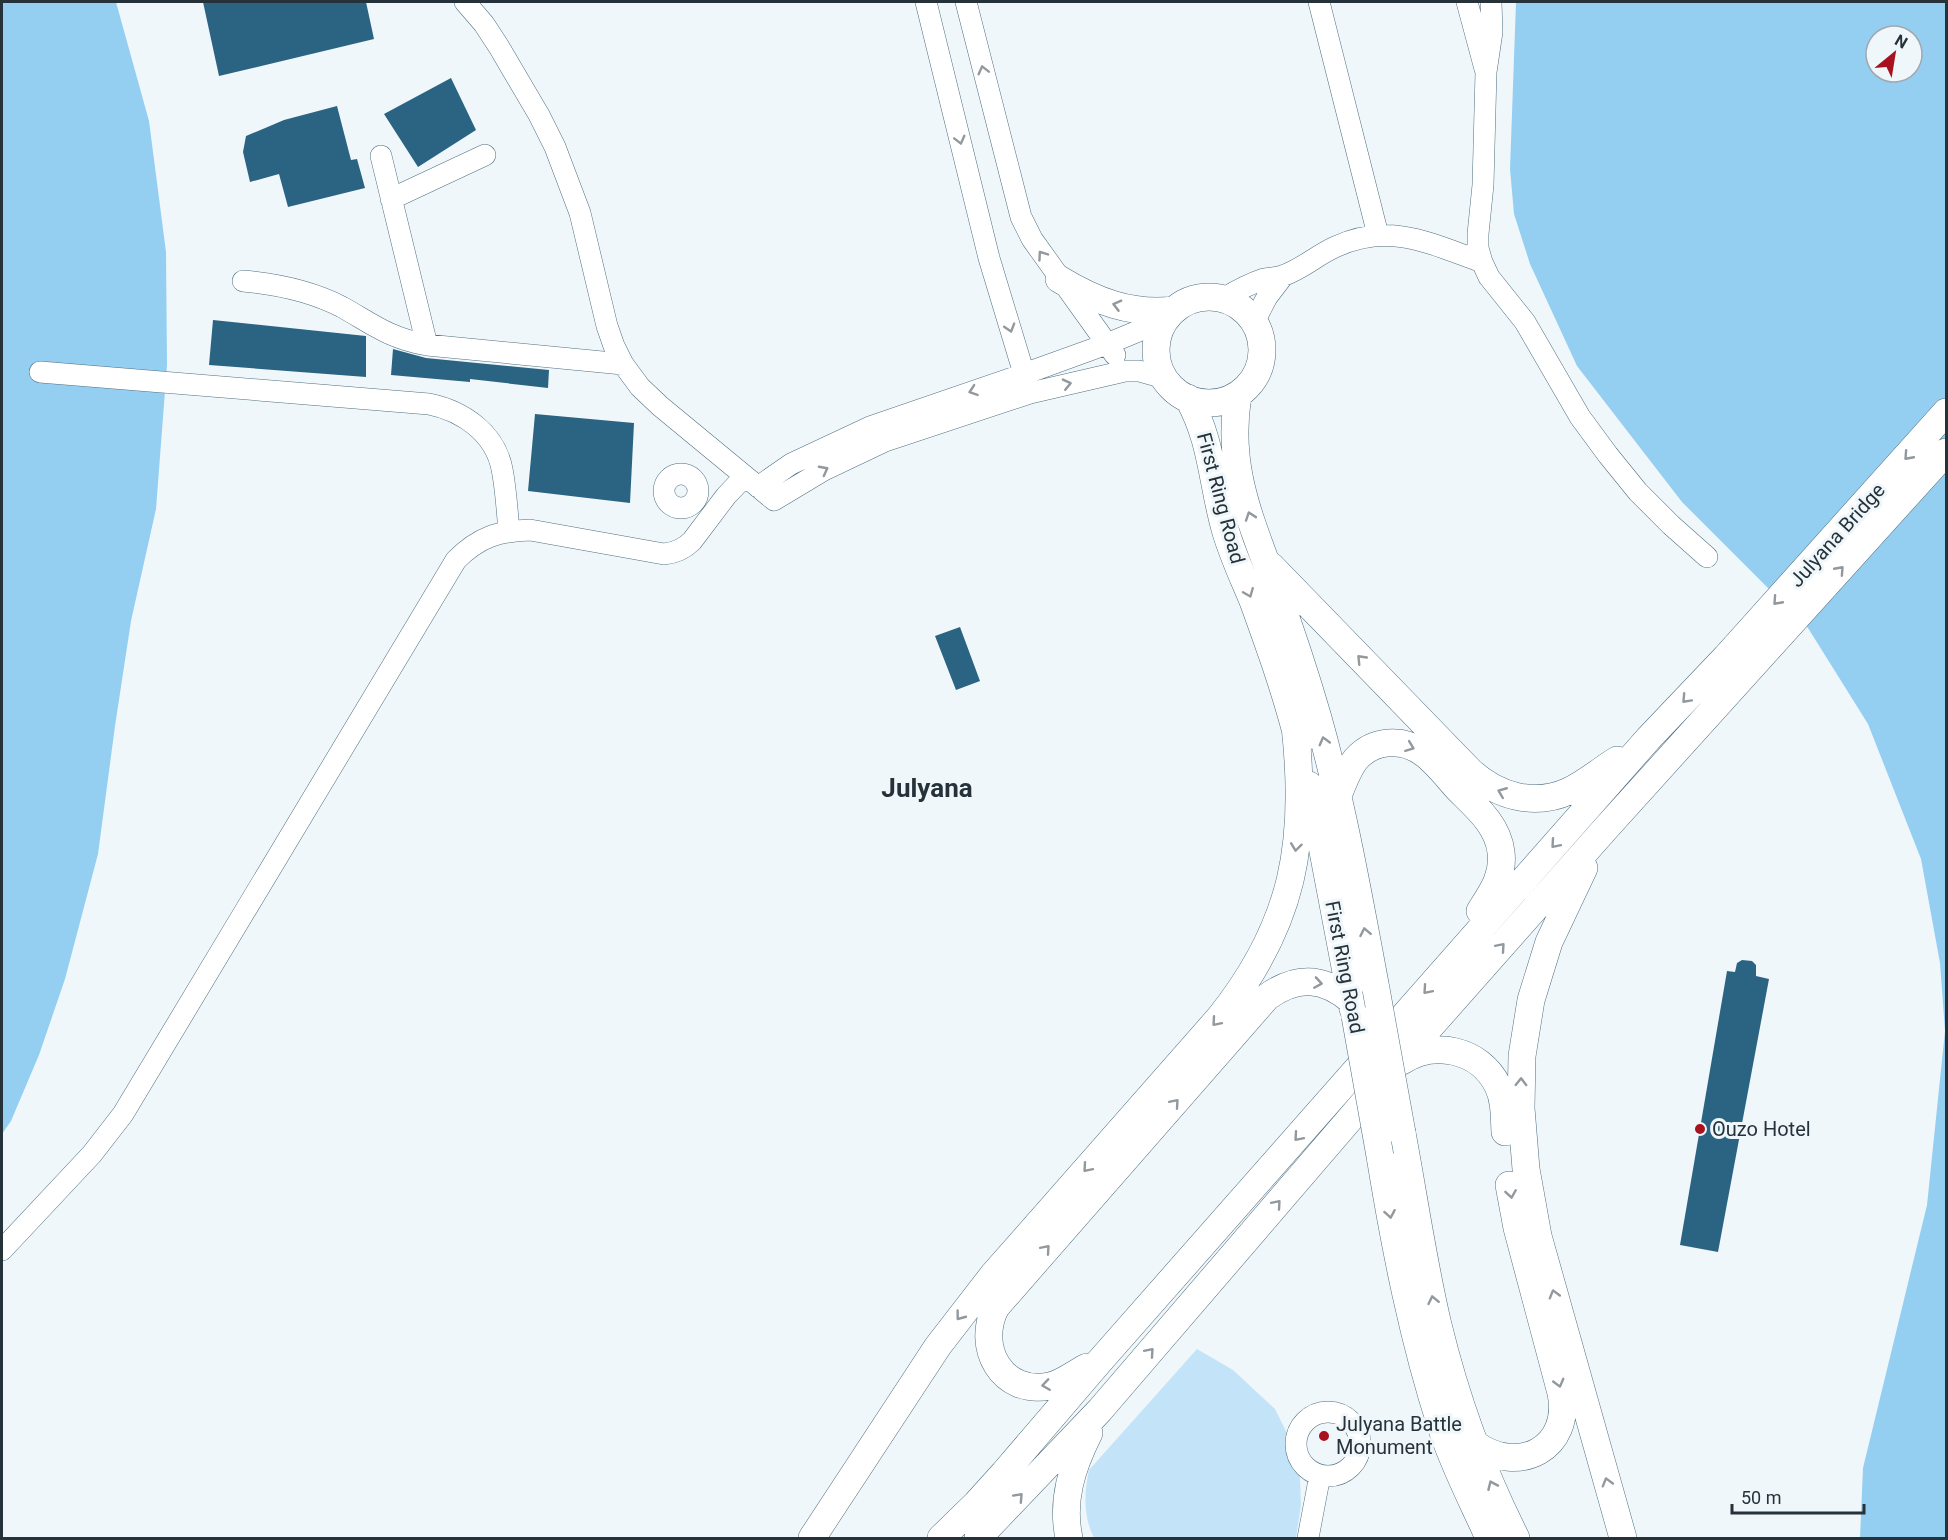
<svg xmlns="http://www.w3.org/2000/svg" width="1948" height="1540" viewBox="0 0 1948 1540" font-family="Roboto,sans-serif">
	<style>
		.green { fill: #c3e4f8 }
		.water { fill: #94cff2; fill-rule: evenodd }
		.building { fill: #2a6482 }
		.lines { fill: none; stroke-linecap: round; stroke-linejoin: round }
		.minor-casing { stroke: #506f81; stroke-width: 22 }
		.major-casing { stroke: #506f81; stroke-width: 28 }
		.path { stroke: #a2abb1; stroke-width: 3; stroke-dasharray: 6 3; stroke-linecap: butt }
		.minor { stroke: #fff; stroke-width: 21 }
		.major { stroke: #fff; stroke-width: 27 }
		.major-bridge-casing { stroke: #506f81; stroke-width: 28; stroke-linecap: butt }
		.major-bridge { stroke: #fff; stroke-width: 27 }
		.oneway { stroke: #92989c }
		.poi-dot { fill: #a8121e; stroke: #f0f7fb; stroke-width: 2 }
		.labels { text-anchor: middle; stroke-width: 6; stroke-linejoin: round; paint-order: stroke }
		.street-label { font-size: 20px; fill: #25323a; stroke: #f0f7fb }
		.poi-label { font-size: 20px; fill: #25323a; stroke: #f0f7fb; text-anchor: start }
		.district-label { font-size: 26px; font-weight: bold; fill: #25323a; stroke: #f0f7fb }
	</style>
	<rect width="100%" height="100%" fill="#f0f7fb"/>
	<path class="green" d="M1197 1349 1233 1370 1275 1409 1294 1447 1300 1478 1301 1505 1296 1538H1094C1083 1516 1084 1493 1089 1470Z"/>
	<path class="water" d="M2 2H116L149 121 166 252 167 365 156 509 131 621 115 726 98 854 65 979 39 1055 11 1121 2 1134Z
		M1516 2H1946V1538H1860L1863 1468 1927 1205 1945 1031 1940 963 1921 859 1868 724 1808 628 1682 502 1577 366 1530 264 1514 214 1510 169ZM1876 36H1912V72H1876Z"/>
	<path class="building" d="M203 2H366L374 39 219 76Z
		M451 78 476 130 418 167 384 114Z
		M337 106 351 160 357 159 365 188 288 207 279 174 250 182 243 152 246 136 284 120Z
		M213 320 366 336V377L209 365Z
		M393 349 426 358 549 370 548 388 470 379V382L391 375Z
		M535 414 634 423 630 503 528 491Z
		M960 627 980 681 956 690 935 636Z
		M1742 960 1752 961 1756 965V976L1769 979 1718 1252 1680 1245 1727 971 1735 972 1737 963Z"/>
	<g class="lines">
		<g class="minor-casing">
			<path id="minor" d="M465 2 484 24 499 47 539 115 555 147 580 213 607 326 614 346 623 364 640 387 660 406 774 500 824 470 885 441 1030 393 1125 371H1139L1164 378
				M926 2 989 258 1028 387
				M966 2 1021 217 1032 239 1115 355
				M1319 2 1378 235
				M1467 2 1485 69
				M1491 2 1492 32 1486 72 1483 185 1478 234V248L1482 262 1489 277 1525 322 1580 417 1608 455 1638 492 1671 525 1707 557
				M381 156 427 345
				M391 199 485 155
				M243 281C277 284 311 291 342 307 374 325 389 338 427 345L623 364
				M1223 299C1236 291 1249 284 1264 279 1270 278 1277 278 1282 276 1301 270 1317 255 1335 247 1390 222 1429 243 1482 262
				M1254 322 1267 297 1283 276
				M40 372 429 404C463 411 495 433 502 469 506 489 507 510 509 531
				M664 491a17 17 0 1 1 34 0a17 17 0 1 1-34 0Z
				M758 487 791 464 870 427 1024 374 1107 344 1165 320
				M2 1250 92 1154 123 1114 456 560C479 537 498 531 530 530L664 554C675 553 684 549 692 541L726 496 745 476
				M1296 1444a32 32 0 1 1 64 0a32 32 0 1 1-64 0Z
				M1308 1538 1320 1475"/>
		</g>
		<g class="major-casing">
			<path id="major" d="M1059 279C1095 301 1131 315 1174 310
				M1156 350a53 53 0 1 1 106 0a53 53 0 1 1-106 0Z
				M1238 395C1226 467 1250 518 1274 584 1290 628 1305 673 1318 718 1343 807 1359 898 1376 989
				M1188 398C1212 440 1212 483 1225 529 1232 554 1243 577 1253 601 1270 648 1287 695 1299 744
				M1271 566 1470 771C1497 796 1534 807 1569 791 1586 783 1601 770 1617 760
				M1309 785 1317 820 1353 1009
				M1338 796C1343 783 1348 769 1356 759 1374 739 1403 738 1423 753 1436 762 1447 777 1458 789 1476 807 1498 825 1501 852 1504 876 1492 892 1480 911
				M1584 868 1549 942 1531 1000 1522 1056 1521 1108 1526 1169 1538 1236 1623 1538
				M1402 1061C1434 1040 1480 1049 1498 1086 1505 1101 1504 1116 1505 1132
				M1402 1133C1414 1197 1423 1262 1438 1325 1456 1399 1482 1471 1516 1538
				M1380 1156C1395 1248 1413 1340 1442 1429 1453 1464 1474 1504 1489 1538
				M1087 1367C1075 1373 1063 1383 1050 1386 1002 1396 975 1347 996 1307L1267 997C1297 975 1324 977 1352 1001
				M1475 1444C1519 1476 1572 1448 1561 1393L1517 1228 1509 1185
				M812 1538 938 1346 993 1275 1220 1017C1294 924 1308 842 1295 726
				M941 1538 976 1504 1004 1473 1099 1362 1648 739 1726 657 1946 412
				M978 1538 1100 1410 1398 1063 1607 827 1946 452
				M1069 1538C1061 1500 1072 1467 1089 1433"/>
		</g>
		<path class="path" d="M1945 1031H1946"/>
		<use href="#minor" class="minor"/>
		<use href="#major" class="major"/>
		<g class="major-bridge-casing">
			<path id="major-bridge" d="M1376 989 1402 1133
				M1355 1016 1380 1156"/>
		</g>
		<use href="#major-bridge" class="major-bridge"/>
	</g>
	<defs><path id="oneway-chevron" d="M-2-3.5L2.5 0L-2 3.5" fill="none" stroke-width="1.6" stroke-linecap="round" stroke-linejoin="round" transform="scale(1.5)"/></defs>
	<g class="oneway">
		<use href="#oneway-chevron" transform="translate(983 70) rotate(-104)"/>
		<use href="#oneway-chevron" transform="translate(960 140) rotate(76)"/>
		<use href="#oneway-chevron" transform="translate(1042 255) rotate(-125)"/>
		<use href="#oneway-chevron" transform="translate(1117 305) rotate(-165)"/>
		<use href="#oneway-chevron" transform="translate(1010 328) rotate(73)"/>
		<use href="#oneway-chevron" transform="translate(1067 384) rotate(-13)"/>
		<use href="#oneway-chevron" transform="translate(973 391) rotate(161)"/>
		<use href="#oneway-chevron" transform="translate(1908 456) rotate(132)"/>
		<use href="#oneway-chevron" transform="translate(824 470) rotate(-28)"/>
		<use href="#oneway-chevron" transform="translate(1250 516) rotate(-109)"/>
		<use href="#oneway-chevron" transform="translate(1840 570) rotate(-48)"/>
		<use href="#oneway-chevron" transform="translate(1249 593) rotate(68)"/>
		<use href="#oneway-chevron" transform="translate(1777 601) rotate(132)"/>
		<use href="#oneway-chevron" transform="translate(1361 659) rotate(-134)"/>
		<use href="#oneway-chevron" transform="translate(1686 699) rotate(133)"/>
		<use href="#oneway-chevron" transform="translate(1324 741) rotate(-105)"/>
		<use href="#oneway-chevron" transform="translate(1410 747) rotate(21)"/>
		<use href="#oneway-chevron" transform="translate(1502 792) rotate(-158)"/>
		<use href="#oneway-chevron" transform="translate(1555 844) rotate(131)"/>
		<use href="#oneway-chevron" transform="translate(1296 847) rotate(97)"/>
		<use href="#oneway-chevron" transform="translate(1365 932) rotate(-101)"/>
		<use href="#oneway-chevron" transform="translate(1501 947) rotate(-49)"/>
		<use href="#oneway-chevron" transform="translate(1318 983) rotate(9)"/>
		<use href="#oneway-chevron" transform="translate(1427 990) rotate(131)"/>
		<use href="#oneway-chevron" transform="translate(1216 1022) rotate(131)"/>
		<use href="#oneway-chevron" transform="translate(1521 1082) rotate(-89)"/>
		<use href="#oneway-chevron" transform="translate(1175 1103) rotate(-49)"/>
		<use href="#oneway-chevron" transform="translate(1298 1137) rotate(131)"/>
		<use href="#oneway-chevron" transform="translate(1087 1168) rotate(131)"/>
		<use href="#oneway-chevron" transform="translate(1511 1194) rotate(81)"/>
		<use href="#oneway-chevron" transform="translate(1277 1204) rotate(-49)"/>
		<use href="#oneway-chevron" transform="translate(1390 1214) rotate(80)"/>
		<use href="#oneway-chevron" transform="translate(1046 1249) rotate(-49)"/>
		<use href="#oneway-chevron" transform="translate(1554 1294) rotate(-106)"/>
		<use href="#oneway-chevron" transform="translate(1433 1300) rotate(-102)"/>
		<use href="#oneway-chevron" transform="translate(960 1316) rotate(127)"/>
		<use href="#oneway-chevron" transform="translate(1150 1352) rotate(-49)"/>
		<use href="#oneway-chevron" transform="translate(1559 1383) rotate(75)"/>
		<use href="#oneway-chevron" transform="translate(1046 1385) rotate(172)"/>
		<use href="#oneway-chevron" transform="translate(1607 1482) rotate(-106)"/>
		<use href="#oneway-chevron" transform="translate(1492 1485) rotate(-114)"/>
		<use href="#oneway-chevron" transform="translate(1019 1497) rotate(-47)"/>
	</g>
	<g class="poi-dot">
		<circle cx="1700" cy="1129" r="6"/>
		<circle cx="1324" cy="1436" r="6"/>
	</g>
	<g class="labels">
		<g class="street-label">
			<text transform="translate(1221 498) rotate(75)" y="7">First Ring Road</text>
			<text transform="translate(1837 535) rotate(-48)" y="7">Julyana Bridge</text>
			<text transform="translate(1345 967) rotate(79)" y="7">First Ring Road</text>
		</g>
		<g class="poi-label">
			<text x="1712" y="1136">Ouzo Hotel</text>
			<text x="1336" y="1431">Julyana Battle<tspan x="1336" dy="23">Monument</tspan></text>
		</g>
		<g class="district-label">
			<text x="927" y="797">Julyana</text>
		</g>
	</g>
	<rect width="1948" height="1540" fill="none" stroke="#25323a" stroke-width="6"/>
	<g transform="translate(1894 54) rotate(30)"><circle r="28" fill="#f0f7fb" stroke="#9fa8ae" stroke-width="1.5"/>
	<path d="M0-4.5L10 22L0 15L-10 22Z" fill="#a8121e"/>
	<text y="-9" font-size="16" font-weight="bold" text-anchor="middle" fill="#25323a">N</text>
	</g>
	<path d="M1732 1504v9h132v-9" fill="none" stroke="#25323a" stroke-width="3"/>
	<text x="1741" y="1504" font-size="18" fill="#25323a" stroke="#f0f7fb" stroke-width="4.5" paint-order="stroke">50 m</text>
</svg>
